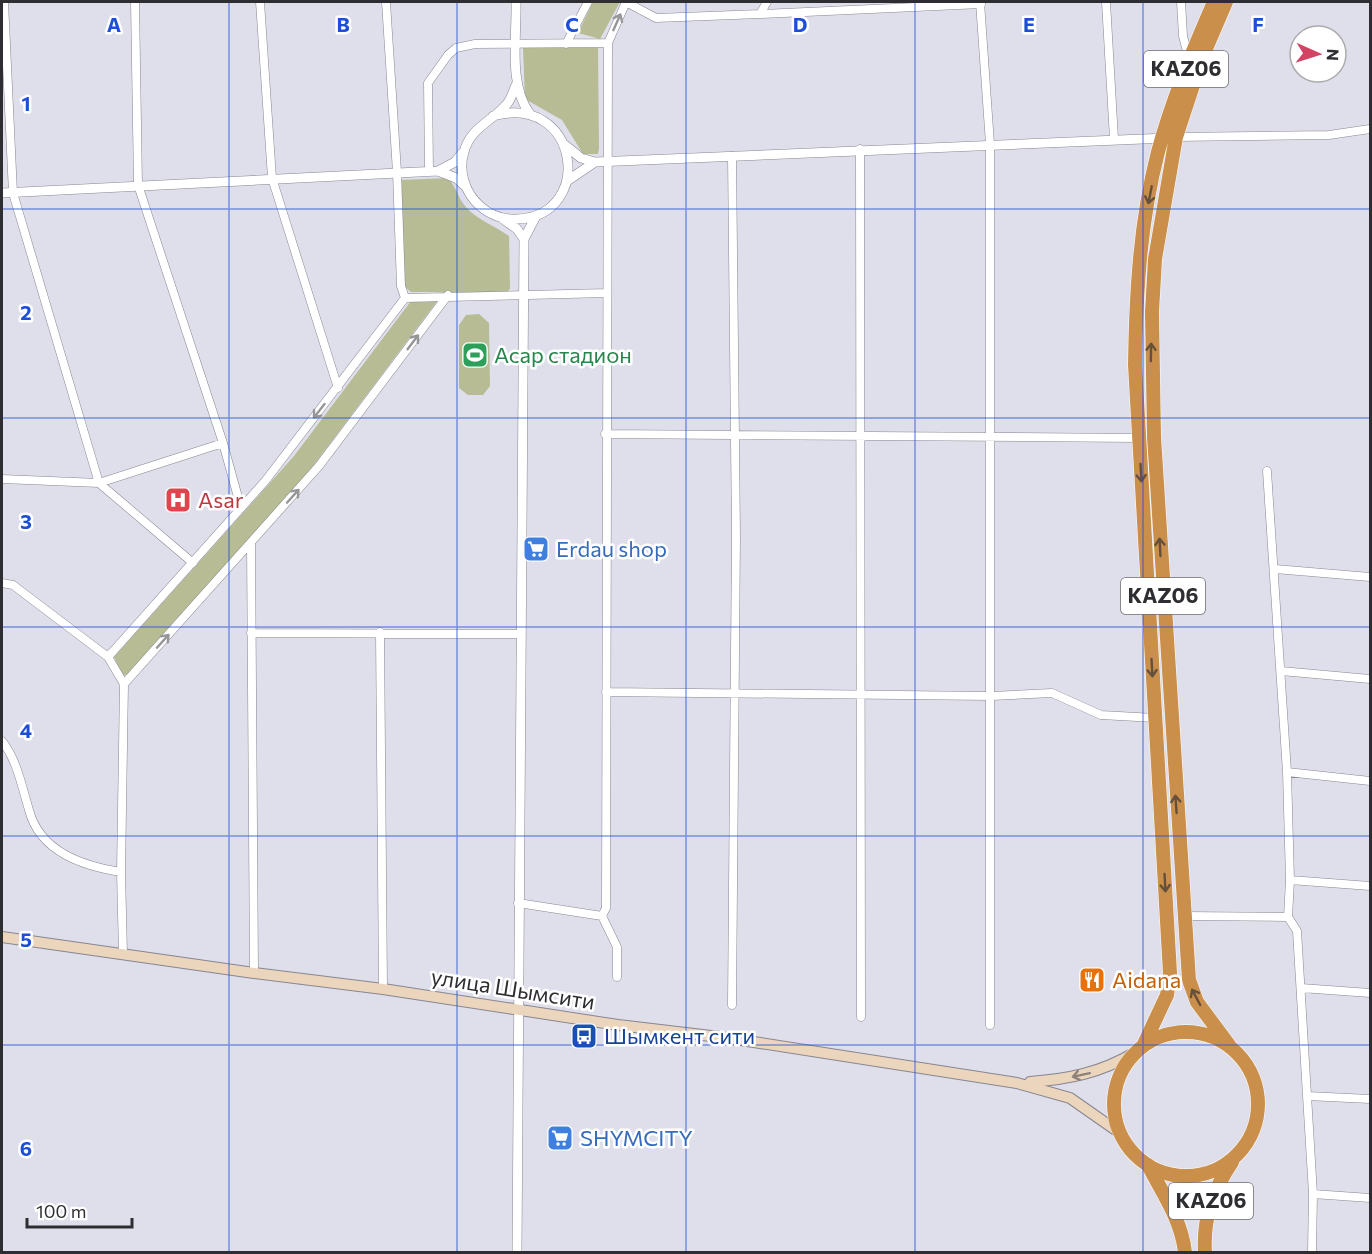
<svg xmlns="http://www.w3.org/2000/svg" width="1372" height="1254" viewBox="0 0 1372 1254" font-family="Commissioner,sans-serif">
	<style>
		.green { fill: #b7bc95 }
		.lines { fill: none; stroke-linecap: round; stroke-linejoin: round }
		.minor-casing { stroke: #878691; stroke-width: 9 }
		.tertiary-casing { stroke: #878691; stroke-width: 10 }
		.secondary-casing { stroke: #878691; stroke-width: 12 }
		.trunk-casing { stroke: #fff; stroke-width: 15 }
		.minor { stroke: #fff; stroke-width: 8 }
		.tertiary { stroke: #fff; stroke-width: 9 }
		.secondary { stroke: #ebd5bc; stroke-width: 10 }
		.trunk { stroke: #ca8f4b; stroke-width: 14 }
		.oneway { stroke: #969698 }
		.oneway2 { stroke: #65503b }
		.oneway3 { stroke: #8c8277 }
		.grid { fill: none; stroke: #1d4ed8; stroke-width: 1.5; stroke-opacity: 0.55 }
		.labels { text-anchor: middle; stroke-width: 5; stroke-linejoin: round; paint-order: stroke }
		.shield { fill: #fff; stroke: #6d6d70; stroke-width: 1.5 }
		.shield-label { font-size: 21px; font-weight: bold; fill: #2e2e32 }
		.leisure-label { font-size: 22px; fill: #27864d; stroke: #fff; text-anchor: start }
		.health-label { font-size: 22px; fill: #be3a42; stroke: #fff; text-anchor: start }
		.shop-label { font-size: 22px; fill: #366cbe; stroke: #fff; text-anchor: start }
		.food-label { font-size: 22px; fill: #c56008; stroke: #fff; text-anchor: start }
		.street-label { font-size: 22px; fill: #2e2e32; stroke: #fff }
		.transit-label { font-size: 22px; fill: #164399; stroke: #fff; text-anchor: start }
		.grid-label { font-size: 20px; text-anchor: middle; font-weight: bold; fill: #1d4ed8; stroke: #fff; stroke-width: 5; stroke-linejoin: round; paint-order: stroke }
	</style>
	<rect width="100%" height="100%" fill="#dfdfeb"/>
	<path class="green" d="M593 2H620L600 39 578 33Z
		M598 47 599 148 598 154H583L562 120 525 99 523 48Z
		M448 178C456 186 458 198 465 206 477 220 495 226 509 236L510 289 507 292H411L404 286 400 180Z
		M438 300 307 474 129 673 123 676 114 657 294 456 411 301Z
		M479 314 489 323 490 386 483 395H468L459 388V325L466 315Z"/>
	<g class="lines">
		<g class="minor-casing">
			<path id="minor" d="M4 2 13 193 99 483 193 563
				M135 2 138 185 223 443 241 508
				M260 2 272 178 338 388
				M386 2 397 172 401 286 405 298
				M626 2 656 18 760 14 767 2
				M980 2 990 144V1025
				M1106 2 1114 139
				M1181 2 1183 36 1189 59
				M760 14 981 4
				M566 44 588 2
				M1176 137 1329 135 1370 129
				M860 149 861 1017
				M732 156 736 536 732 1005
				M429 171 428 83 448 55 456 48 475 44 608 43
				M605 434 1139 438
				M1267 471 1287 772 1290 880 1288 917 1297 931 1313 1194 1312 1252
				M2 479 99 483 223 443
				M251 543 254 973
				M1275 569 1370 577
				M2 583 13 585 108 657 124 684 121 872 123 954
				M380 632 383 989
				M251 633 521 634
				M108 657 266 480 405 298 607 293
				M1281 671 1370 679
				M124 684 319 466 448 295
				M606 692 991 696 1052 693 1101 715 1155 718
				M2 741C17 760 22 787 29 810 40 852 83 866 121 872
				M1287 772 1370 781
				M1290 880 1370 886
				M518 903 602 916 606 908 608 43 626 2
				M602 916 617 947V977
				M1184 916 1288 917
				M1301 988 1370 993
				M1307 1096 1370 1099
				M1313 1194 1370 1198"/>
		</g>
		<g class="tertiary-casing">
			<path id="tertiary" d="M516 2C517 37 508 85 530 114
				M493 116C579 92 596 215 518 219 504 220 490 215 480 206 465 193 458 171 464 152 470 128 491 122 506 105 511 100 513 92 516 85
				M565 145 581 158 595 162 1167 138
				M438 171 455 162 462 153
				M567 181 595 162
				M2 193 438 171 456 178 466 187
				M503 219 517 229 524 239
				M517 1252 524 239 536 216"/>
		</g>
		<g class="secondary-casing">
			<path id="secondary" d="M2 937 254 973 383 989 618 1025 728 1038 1017 1083 1070 1098 1120 1133
				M1030 1082C1069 1079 1100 1073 1134 1053"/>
		</g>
		<g class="trunk-casing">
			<path id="trunk" d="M1226 2 1202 58 1176 137 1155 259 1152 312 1154 437 1189 980 1197 1002 1229 1045
				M1114 1104a72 72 0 1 1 144 0a72 72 0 1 1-144 0Z
				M1144 1044 1167 995 1170 973 1135 365C1136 293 1140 221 1158 152 1172 100 1193 50 1214 2
				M1148 1165C1163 1194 1181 1219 1185 1252
				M1205 1252C1203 1218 1213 1190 1232 1162"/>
		</g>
		<use href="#minor" class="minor"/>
		<use href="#tertiary" class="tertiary"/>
		<use href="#secondary" class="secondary"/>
		<use href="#trunk" class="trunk"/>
	</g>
	<defs><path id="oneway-shaft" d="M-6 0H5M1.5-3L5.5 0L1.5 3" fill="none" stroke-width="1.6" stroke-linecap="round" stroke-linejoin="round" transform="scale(1.5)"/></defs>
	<g class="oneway">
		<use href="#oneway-shaft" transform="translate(617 22) rotate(-66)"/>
		<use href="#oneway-shaft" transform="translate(413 342) rotate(-53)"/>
		<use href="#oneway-shaft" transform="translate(319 411) rotate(128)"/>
		<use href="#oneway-shaft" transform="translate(293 496) rotate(-48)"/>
		<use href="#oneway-shaft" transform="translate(163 641) rotate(-48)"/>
	</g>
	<g class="oneway2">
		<use href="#oneway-shaft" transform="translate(1150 195) rotate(101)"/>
		<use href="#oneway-shaft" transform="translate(1151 352) rotate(-89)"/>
		<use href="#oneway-shaft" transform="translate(1141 473) rotate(87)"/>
		<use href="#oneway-shaft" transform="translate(1160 547) rotate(-93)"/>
		<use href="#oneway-shaft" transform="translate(1152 668) rotate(87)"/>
		<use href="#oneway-shaft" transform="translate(1176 804) rotate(-94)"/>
		<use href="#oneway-shaft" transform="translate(1165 883) rotate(87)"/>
		<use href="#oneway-shaft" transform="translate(1196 997) rotate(-118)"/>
	</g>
	<use class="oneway3" href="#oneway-shaft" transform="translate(1081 1075) rotate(168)"/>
	<path class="grid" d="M229 2V1252M457 2V1252M686 2V1252M915 2V1252M1143 2V1252M2 209H1370M2 418H1370M2 627H1370M2 836H1370M2 1045H1370"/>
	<defs>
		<g id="stadium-square" transform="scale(1.35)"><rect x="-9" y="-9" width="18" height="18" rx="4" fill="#2e9e5b" stroke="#fff"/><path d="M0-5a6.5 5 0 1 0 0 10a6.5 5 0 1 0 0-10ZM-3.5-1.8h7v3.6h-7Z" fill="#fff"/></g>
		<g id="hospital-square" transform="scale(1.35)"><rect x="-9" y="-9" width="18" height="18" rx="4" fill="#e0444e" stroke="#fff"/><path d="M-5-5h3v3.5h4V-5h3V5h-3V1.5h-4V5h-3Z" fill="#fff"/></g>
		<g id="supermarket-square" transform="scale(1.35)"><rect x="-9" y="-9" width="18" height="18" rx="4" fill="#3f7fe0" stroke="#fff"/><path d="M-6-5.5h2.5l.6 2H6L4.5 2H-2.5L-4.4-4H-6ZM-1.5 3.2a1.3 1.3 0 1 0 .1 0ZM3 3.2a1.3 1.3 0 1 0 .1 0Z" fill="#fff"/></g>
		<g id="restaurant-square" transform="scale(1.35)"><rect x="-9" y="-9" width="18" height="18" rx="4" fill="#e8710a" stroke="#fff"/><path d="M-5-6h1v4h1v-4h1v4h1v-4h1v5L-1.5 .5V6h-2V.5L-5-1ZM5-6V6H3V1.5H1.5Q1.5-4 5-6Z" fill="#fff"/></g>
		<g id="bus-square" transform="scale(1.35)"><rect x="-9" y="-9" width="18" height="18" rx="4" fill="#1a4fb4" stroke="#fff"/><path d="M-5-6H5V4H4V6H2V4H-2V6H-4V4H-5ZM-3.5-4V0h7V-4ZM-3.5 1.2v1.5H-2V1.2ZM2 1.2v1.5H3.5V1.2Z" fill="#fff"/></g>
	</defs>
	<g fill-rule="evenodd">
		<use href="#stadium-square" x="475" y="355"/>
		<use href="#hospital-square" x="178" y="500"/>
		<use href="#supermarket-square" x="536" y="549"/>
		<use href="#restaurant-square" x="1092" y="980"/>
		<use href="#bus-square" x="584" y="1036"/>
		<use href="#supermarket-square" x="560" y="1138"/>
	</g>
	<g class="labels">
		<g class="shield">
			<rect x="1144" y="51" width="84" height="36" rx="4.5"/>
			<rect x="1121" y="578" width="84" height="36" rx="4.5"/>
			<rect x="1169" y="1183" width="84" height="36" rx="4.5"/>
		</g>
		<g class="shield-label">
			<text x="1186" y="76">KАZ06</text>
			<text x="1163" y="603">KАZ06</text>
			<text x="1211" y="1208">KАZ06</text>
		</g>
		<g class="leisure-label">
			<text x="494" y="363">Асар стадион</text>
		</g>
		<g class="health-label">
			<text x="198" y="508">Asar</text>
		</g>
		<g class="shop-label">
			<text x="556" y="557">Erdau shop</text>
			<text x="580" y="1146">SHYMCITY</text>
		</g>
		<g class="food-label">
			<text x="1112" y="988">Aidana</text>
		</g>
		<g class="street-label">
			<text transform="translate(513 989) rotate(9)" y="8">улица Шымсити</text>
		</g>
		<g class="transit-label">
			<text x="604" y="1044">Шымкент сити</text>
		</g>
	</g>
	<g class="grid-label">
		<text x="114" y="32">A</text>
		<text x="343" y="32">B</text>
		<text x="572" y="32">C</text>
		<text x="800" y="32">D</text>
		<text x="1029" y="32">E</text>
		<text x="1258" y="32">F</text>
		<text x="26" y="111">1</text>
		<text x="26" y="320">2</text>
		<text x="26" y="529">3</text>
		<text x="26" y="738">4</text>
		<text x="26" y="947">5</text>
		<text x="26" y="1156">6</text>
	</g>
	<rect width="1372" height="1254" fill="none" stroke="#2e2e32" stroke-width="6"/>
	<g transform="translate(1318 54) rotate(93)"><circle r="28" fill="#ffffff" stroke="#ababad" stroke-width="1.5"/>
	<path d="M0-4.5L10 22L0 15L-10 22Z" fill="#d24364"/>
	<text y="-9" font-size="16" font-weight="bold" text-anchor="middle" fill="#2e2e32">N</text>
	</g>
	<path d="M27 1218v9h105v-9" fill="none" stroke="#2e2e32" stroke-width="3"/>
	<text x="36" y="1218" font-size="18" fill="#2e2e32" stroke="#ffffff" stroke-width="4.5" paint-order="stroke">100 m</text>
</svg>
